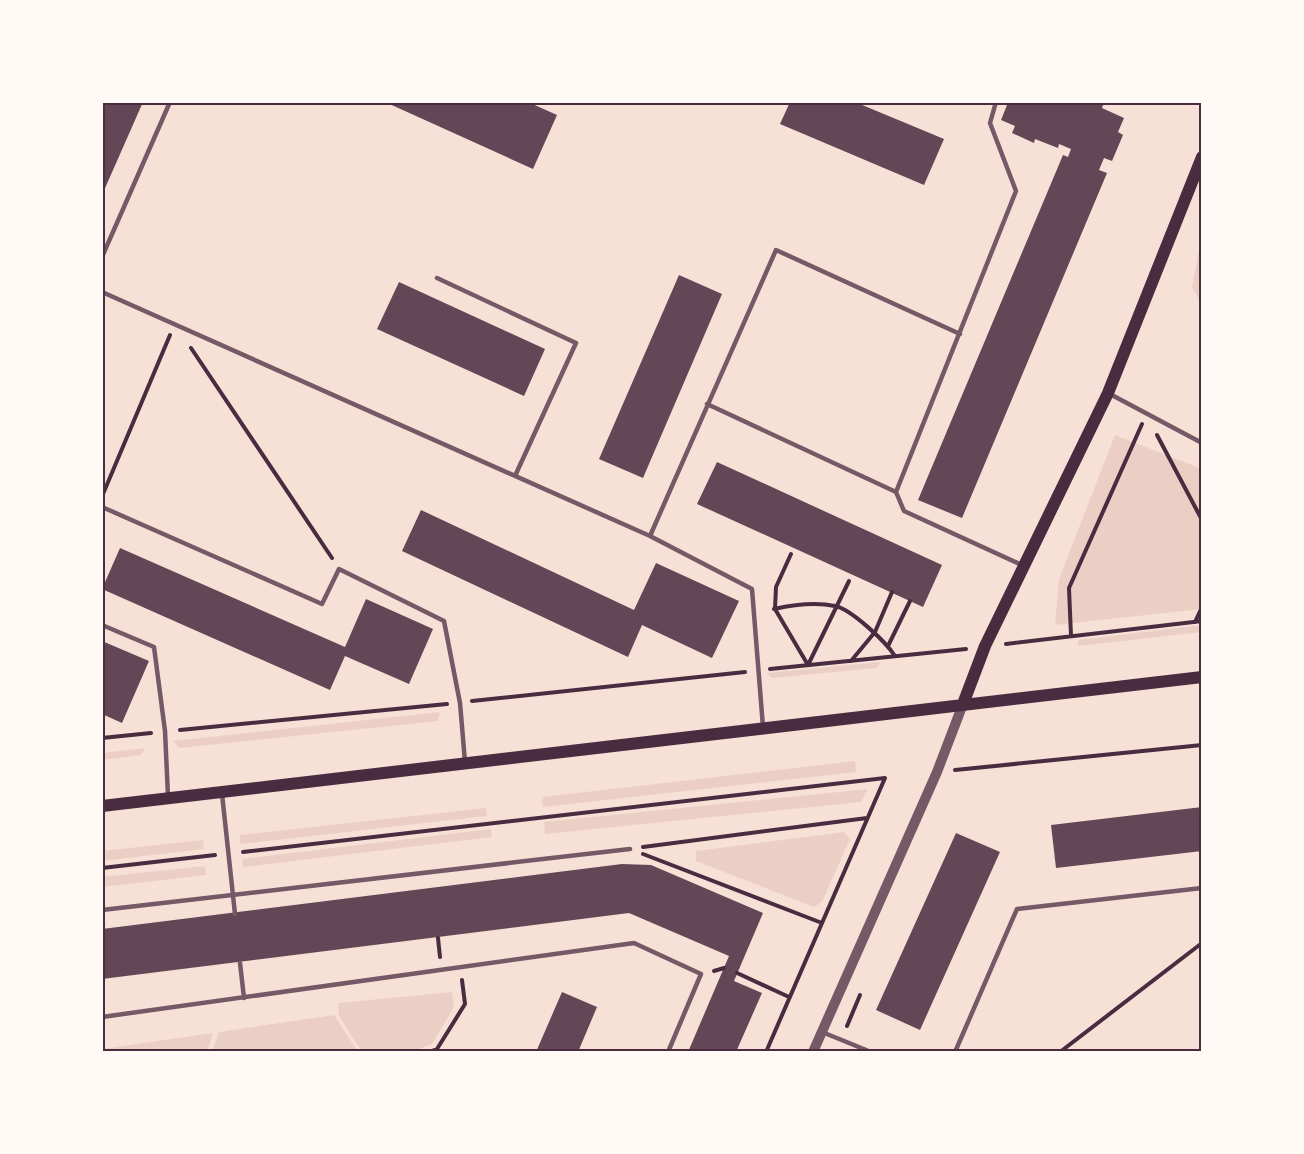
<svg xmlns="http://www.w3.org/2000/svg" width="1304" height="1154" viewBox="0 0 1304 1154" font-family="'Nunito Sans',sans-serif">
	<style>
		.green { fill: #ebcfc5 }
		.building { fill: #644757 }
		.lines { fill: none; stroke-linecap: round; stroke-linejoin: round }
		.path { stroke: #4a2c40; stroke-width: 4 }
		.service { stroke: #755966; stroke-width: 4.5 }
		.tertiary { stroke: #755966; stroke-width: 10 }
		.secondary { stroke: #4a2c40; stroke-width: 12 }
		.neatline { fill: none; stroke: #4a2c40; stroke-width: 2 }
	</style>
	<rect width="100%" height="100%" fill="#f7e1d7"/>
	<path class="green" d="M1202 233V304L1192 288Z
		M1115 435 1202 469V609L1055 625 1059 579Z
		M1202 625V632L1078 646V640Z
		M881 662 877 668 772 678 767 673Z
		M440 712 438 721 179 748 173 741Z
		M145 748 141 755 102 760V753Z
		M855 761 856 772 543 807 542 797Z
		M868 789 861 802 545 834 544 822Z
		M486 808 487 816 240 844V835Z
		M491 829 492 837 243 867 242 859Z
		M844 832 850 839 822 902 814 907 696 861V851Z
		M203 840 204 849 102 861V851Z
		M205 866 206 875 102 887V877Z
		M452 992 454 1007 432 1044 411 1052H362L339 1016 338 1003Z
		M334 1015 358 1052H212L219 1032Z
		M213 1033 207 1052H102V1049Z"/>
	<path class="building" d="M102 102H143L102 195Z
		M385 102H528L557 115 533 169Z
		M790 102H855L944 139 924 185 780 124Z
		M999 102H1104L1102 108 1124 118 1118 132 1123 135 1112 161 1104 158 1099 170 1107 173 962 518 918 500 1063 155 1068 157 1071 149 1059 144 1058 148 1035 139 1034 143 1012 133 1015 126 1001 120 1007 105Z
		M679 275 722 294 643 478 599 459Z
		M399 282 545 349 524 396 377 329Z
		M717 462 942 565 923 607 697 504Z
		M421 510 634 610 656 563 739 601 712 658 642 625 628 657 402 551Z
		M120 548 345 647 366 599 433 629 409 684 345 656 330 690 102 589Z
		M102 641 149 661 122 723 102 714Z
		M1202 807V851L1056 868 1051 825Z
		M956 833 1000 852 920 1030 876 1010Z
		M622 864 651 865 763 913 734 981 762 993 736 1052H688L729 956 629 913 102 979V929Z
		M562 992 597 1007 578 1052H536Z"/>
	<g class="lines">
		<path class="path" d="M191 348 332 558
			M1157 435 1202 520
			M103 494 170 335
			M791 554 776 587 775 609 808 665 849 581
			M774 609C792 605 816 602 835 606 851 609 886 642 895 656
			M1195 622 1202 607
			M1071 636 1069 588 1142 424
			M1006 644 1202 621
			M888 646 910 601
			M851 661 875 632 892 592
			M770 669 966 649
			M472 701 745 672
			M180 730 447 704
			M102 738 151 733
			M955 770 1202 745
			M643 847 867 818
			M243 852 885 778 766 1052
			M643 854 822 923
			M102 868 215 855
			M438 938 440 957
			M714 971 724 968
			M737 973 789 997
			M847 1026 860 995
			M429 1052 437 1049 465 1004 462 980
			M1060 1052 1202 943"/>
		<path class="service" d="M102 257 170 102
			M437 278 576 343 515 476
			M102 292 650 536 752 589 763 727
			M1108 393 1202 443
			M707 404 896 492 904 511 1022 565
			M896 492 1016 191 990 123 996 102
			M102 507 322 604 339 569 444 621 460 703 465 762
			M650 536 776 250 960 334
			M102 625 154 647 165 731 168 796
			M222 794 235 914
			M102 910 630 849
			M240 963 244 998
			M102 1017 634 943 701 974 668 1052
			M822 1032 871 1052
			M955 1052 1017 909 1202 888"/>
		<path class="tertiary" d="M813 1052 937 772 963 704"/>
		<path class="secondary" d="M963 704 985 646 1108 393 1202 157
			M102 806 1202 677"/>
	</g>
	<rect width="1304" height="1154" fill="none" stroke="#fffaf5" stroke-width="207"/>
	<rect x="104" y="104" width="1096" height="946" class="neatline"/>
</svg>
